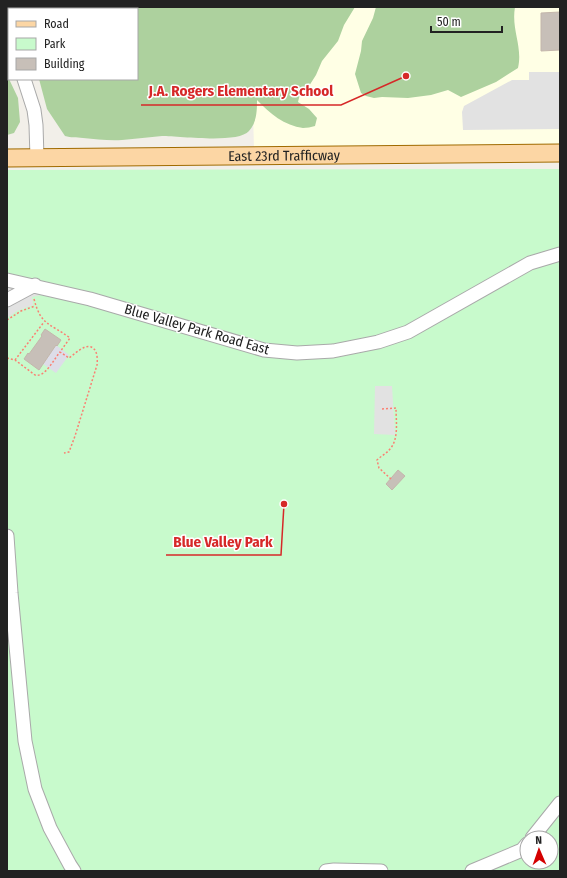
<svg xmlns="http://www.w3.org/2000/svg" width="567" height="878" viewBox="0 0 567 878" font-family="'Fira Sans Condensed',sans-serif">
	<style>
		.education { fill: #ffffe5 }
		.forest { fill: #add19e }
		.park { fill: #c8facc; fill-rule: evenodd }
		.parking { fill: #e2e2e2 }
		.plaza { fill: #dddde8 }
		.building { fill: #c7bfb8; stroke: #c4b6ab }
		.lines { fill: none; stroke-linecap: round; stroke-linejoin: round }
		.minor-casing { stroke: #a9a9a9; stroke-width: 15 }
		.major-casing { stroke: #a06b00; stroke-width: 19 }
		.path { stroke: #fa8072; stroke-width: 1.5; stroke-dasharray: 2 2; stroke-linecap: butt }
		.minor { stroke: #fff; stroke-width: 13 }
		.major { stroke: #fcd6a4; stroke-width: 17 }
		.labels { text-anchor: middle; stroke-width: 3; stroke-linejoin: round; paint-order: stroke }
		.street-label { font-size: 14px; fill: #222; stroke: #fff }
		.leader { fill: none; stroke: #d62828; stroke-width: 1.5 }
		.callout-dot { fill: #d62828; stroke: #fff; stroke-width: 1.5 }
		.callout-label { font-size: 15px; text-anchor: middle; font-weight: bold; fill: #d62828; stroke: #fff; stroke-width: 3; stroke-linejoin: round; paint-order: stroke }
	</style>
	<rect width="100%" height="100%" fill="#f2efe9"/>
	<path class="education" d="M250 7H560V144L254 149Z"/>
	<path class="forest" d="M9 7H355L344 25 338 41 322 61 316 75 309 86 300 94 298 102 309 109 317 118 315 126C311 127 307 128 303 128 285 126 269 113 257 100 257 110 257 122 249 131 238 144 179 136 162 136 149 137 136 139 122 140 109 141 96 139 83 138 76 137 71 138 65 136L47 109 39 79H137V9H10Z
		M376 7H515C511 30 523 46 518 68L496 82 461 97 448 90 431 95 408 98 382 97 374 98 366 96 361 93 355 74 361 51 362 41 373 18Z
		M7 68 9 79 18 98 20 122 14 133 7 135Z"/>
	<path class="park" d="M560 169V871H7V170ZM527 838H551V862H527Z"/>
	<path class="parking" d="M529 72H560V129L463 130 462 112 464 106 512 80H529Z
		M7 287 41 295 32 297 33 305 17 311 7 318Z
		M375 386H392L395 435 374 434Z"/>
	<path class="plaza" d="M56 345 69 355 56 373 43 364Z"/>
	<path class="building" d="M560 12V50L541 51V13Z
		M45 329 61 340 57 346 56 345 39 370 24 359 28 353 29 354 42 336 41 335Z
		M398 470 405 476 392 490 386 484Z"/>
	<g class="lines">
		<g class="minor-casing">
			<path id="minor" d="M7 38 9 43
				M24 79 34 110 36 125 37 158
				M7 280 90 299 264 350 297 353 333 351 378 342 408 332 530 263 560 254
				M7 300 35 285
				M7 536 11 593 25 741 35 789 50 828 70 865 74 871
				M532 838 560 803
				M326 871 334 870 381 871
				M472 871 522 850 527 844"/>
		</g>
		<g class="major-casing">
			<g id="major">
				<path id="s1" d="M7 158 560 153"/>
			</g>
		</g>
		<path class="path" d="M34 299C41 326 50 323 70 338L60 352 69 358C73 355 80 349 85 347 97 344 98 357 97 365L75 436 69 452 64 453
			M7 320 21 311 35 306
			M7 358 15 360 35 375C45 378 54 359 60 352
			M15 360 44 322
			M382 409 396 408C396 421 399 439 390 449 386 454 381 456 377 460L379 468 391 479"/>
		<use href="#minor" class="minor"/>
		<use href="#major" class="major"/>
	</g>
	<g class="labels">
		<g class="street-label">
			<text dy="5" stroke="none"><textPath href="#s1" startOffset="277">East 23rd Trafficway</textPath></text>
			<text transform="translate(197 329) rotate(16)" y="5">Blue Valley Park Road East</text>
		</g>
	</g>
	<path class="leader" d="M406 76L341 105H141M284 504L281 555H166"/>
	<g class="callout-dot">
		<circle cx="406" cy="76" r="4"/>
		<circle cx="284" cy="504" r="4"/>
	</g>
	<g class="callout-label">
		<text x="241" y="96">J.A. Rogers Elementary School</text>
		<text x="223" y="547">Blue Valley Park</text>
	</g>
	<rect width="567" height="878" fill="none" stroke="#222222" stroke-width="16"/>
	<rect x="8" y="8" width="130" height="72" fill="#ffffff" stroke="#a7a7a7"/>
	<rect x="16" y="21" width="20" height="6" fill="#fcd6a4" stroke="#a7a7a7"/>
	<text x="44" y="28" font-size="12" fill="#222222">Road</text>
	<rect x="16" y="38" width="20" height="12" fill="#c8facc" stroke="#a7a7a7"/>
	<text x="44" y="48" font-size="12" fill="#222222">Park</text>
	<rect x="16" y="58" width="20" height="12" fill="#c7bfb8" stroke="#a7a7a7"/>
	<text x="44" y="68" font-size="12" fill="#222222">Building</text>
	<g transform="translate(539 850) rotate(358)"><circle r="19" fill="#ffffff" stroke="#a7a7a7"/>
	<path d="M0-3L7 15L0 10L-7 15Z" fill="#d40000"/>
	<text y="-6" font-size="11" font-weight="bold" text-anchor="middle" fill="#222222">N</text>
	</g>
	<path d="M431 26v6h71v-6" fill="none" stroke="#222222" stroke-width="2"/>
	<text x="437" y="26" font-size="12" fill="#222222" stroke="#ffffff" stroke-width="3" paint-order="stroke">50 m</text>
</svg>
